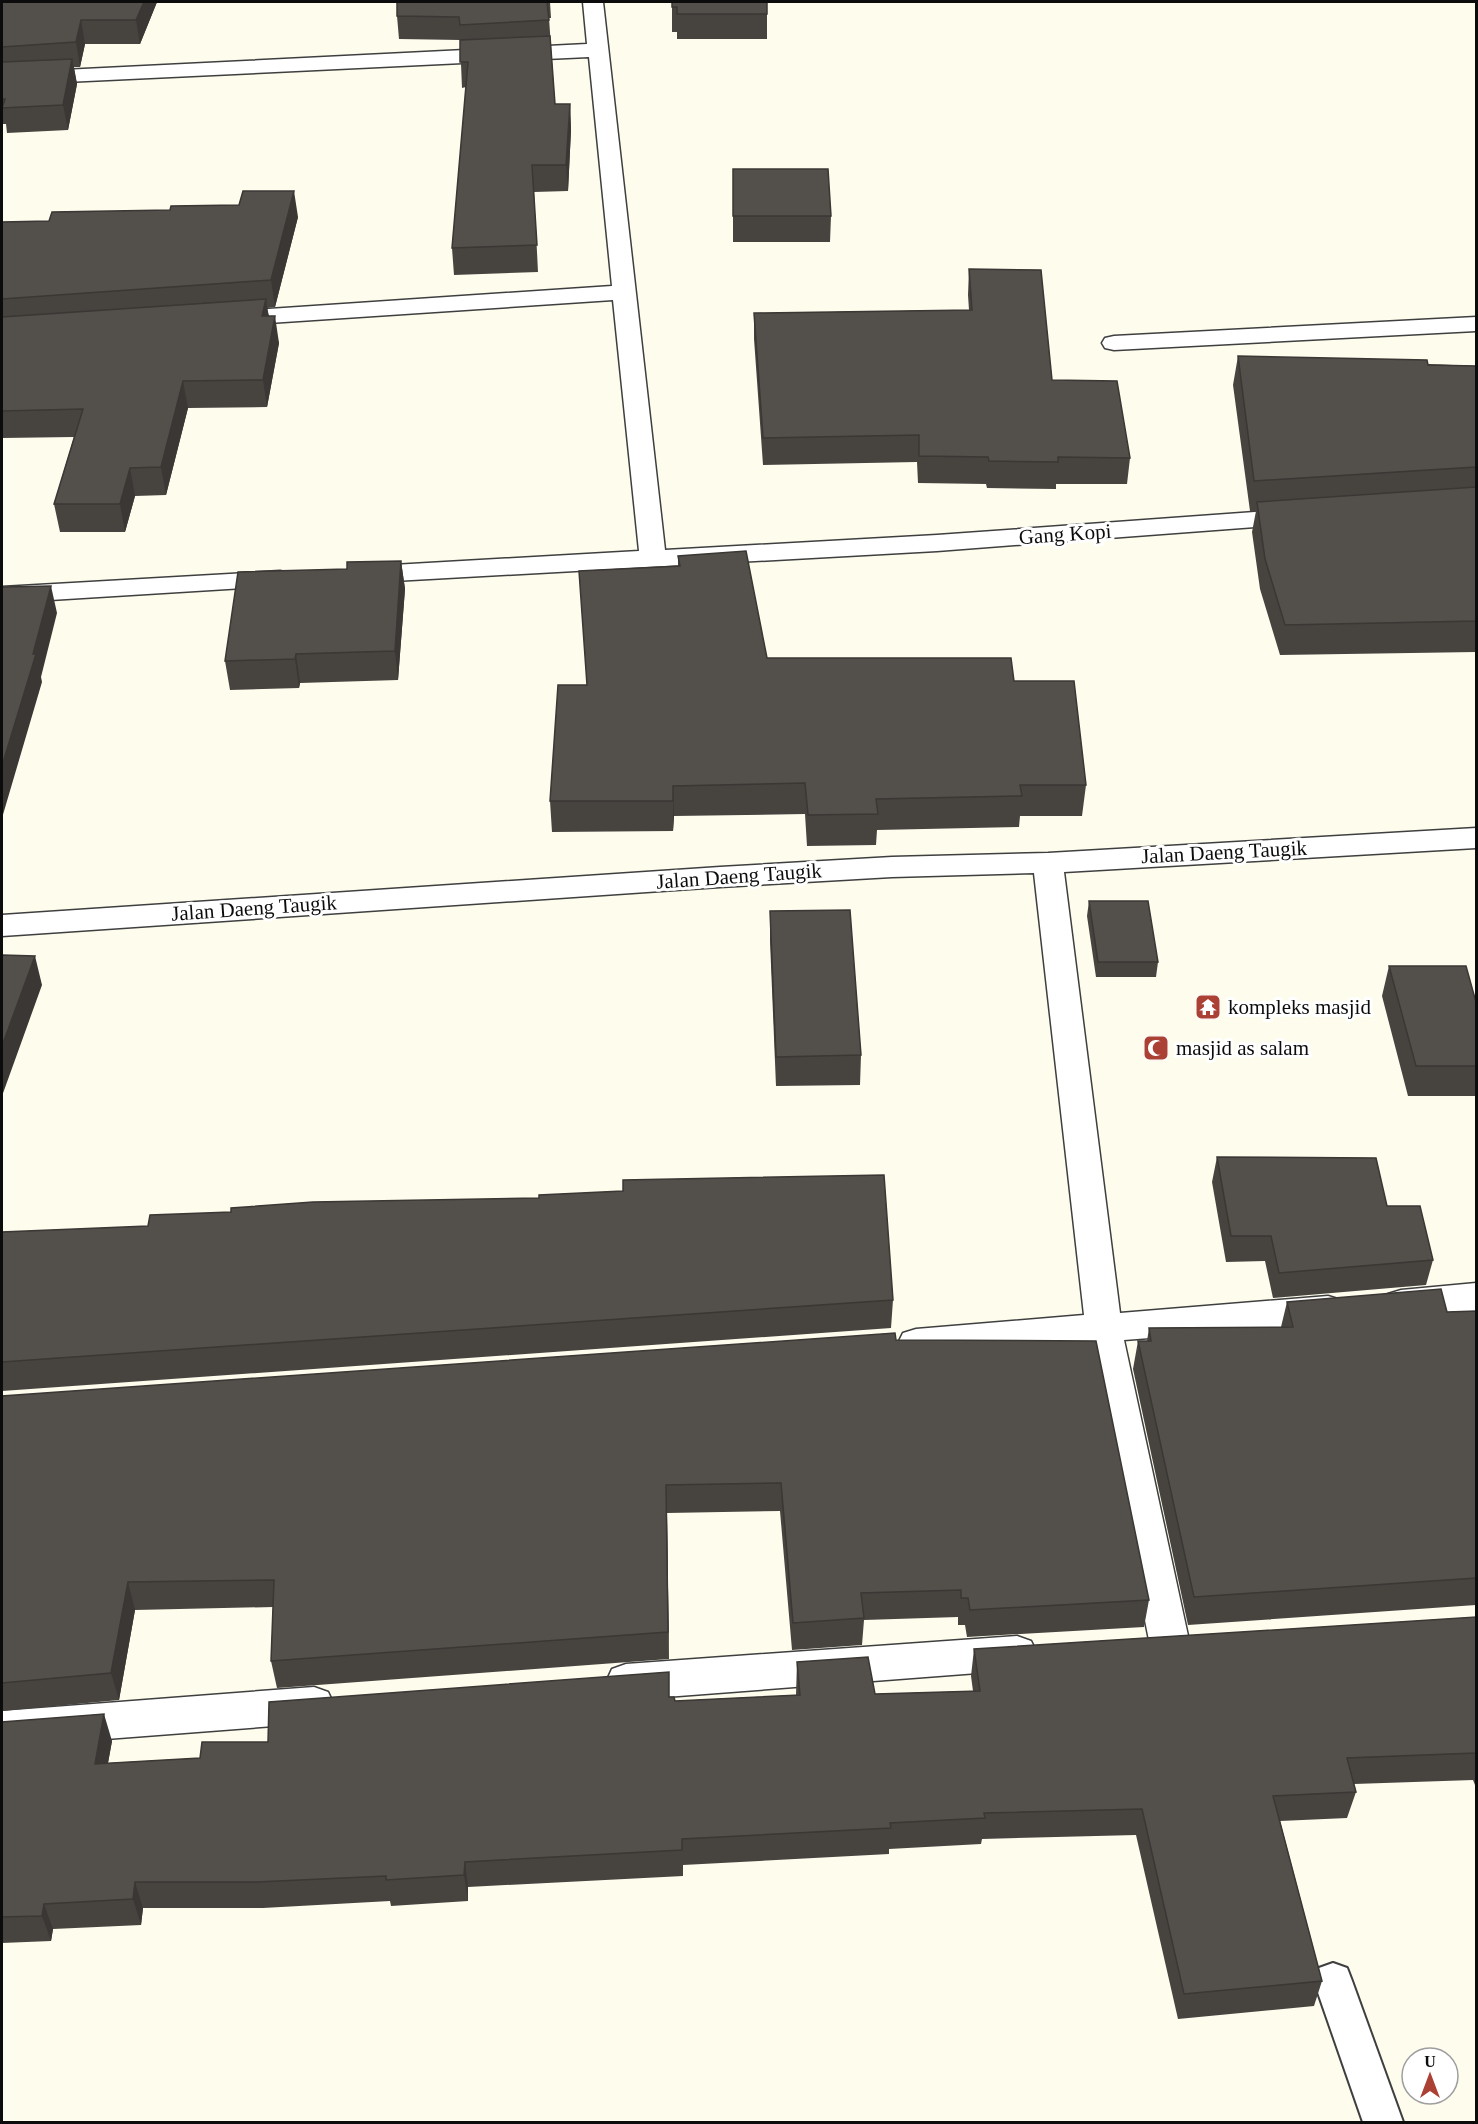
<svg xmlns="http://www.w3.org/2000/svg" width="1478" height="2124" viewBox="0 0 1478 2124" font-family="'Times New Roman',serif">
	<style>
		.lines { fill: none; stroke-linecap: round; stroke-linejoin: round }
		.service-casing { stroke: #3f3f3f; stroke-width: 4 }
		.minor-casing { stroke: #3f3f3f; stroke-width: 3 }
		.service { fill: #fff; fill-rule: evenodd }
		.minor { fill: #fff; fill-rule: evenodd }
		.wall { fill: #474440 }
		.shaded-wall { fill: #3a3734 }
		.building { fill: #534f4a; stroke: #3a3734; stroke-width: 1.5 }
		.labels { text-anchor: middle; stroke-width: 6; stroke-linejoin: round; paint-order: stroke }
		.street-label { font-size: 21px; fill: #0c0c0c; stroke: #fff }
		.poi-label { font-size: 21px; fill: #0c0c0c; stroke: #fff; text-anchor: start }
	</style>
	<rect width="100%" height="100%" fill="#fdfced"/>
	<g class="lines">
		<g class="service-casing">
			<path id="service" d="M1333 1963 1347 1968 1352 1981 1403 2122H1363L1314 1981 1319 1968Z"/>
		</g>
		<g class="minor-casing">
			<path id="minor" d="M583 2H603L665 550 937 535 1298 509 1307 511 1311 517 1307 523 937 551 358 583 348 581 344 575 348 569 358 567 639 551 613 300 226 326 218 324 214 319 218 314 226 312 612 286 589 57 2 85V73L587 44Z
				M1476 317V331L1114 350 1105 348 1102 343 1105 338 1114 336Z
				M280 571 290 573 294 579 290 585 2 603V587Z
				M1476 828V848L1064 872 1120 1313 1328 1296 1341 1300 1346 1310 1341 1320 1328 1324 1124 1340 1190 1645 1184 1657 1170 1662 1156 1657 1150 1645 1089 1343 916 1357 903 1353 898 1343 903 1333 916 1329 1084 1315 1034 873 892 877 720 887 2 936V915L720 867 892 857 1048 853Z
				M1476 1283V1311L1401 1318 1388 1314 1383 1304 1388 1294 1401 1290Z
				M1017 1636 1031 1641 1037 1653 1031 1665 1017 1670 626 1700 612 1695 606 1682 612 1669 626 1664Z
				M314 1687 328 1692 334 1705 328 1718 314 1723 2 1747V1711Z"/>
		</g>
		<use href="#service" class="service"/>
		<use href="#minor" class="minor"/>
	</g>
	<path class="wall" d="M2 2H157L140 44H85L80 67H74L77 84 68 130 7 133 6 124H2Z
		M397 2H550L551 18H549L555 104H570L571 130 568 191 534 192 538 272 454 275 452 248 466 87 462 88 460 40 399 39 397 16Z
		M672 2H767V39H677V32H672Z
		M733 169 831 216 830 242H733Z
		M298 217 275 307 267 308 269 316 279 343 267 407 188 408 166 495 135 496 125 532H60L54 504 74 437 2 438V222Z
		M969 269 1052 380 1130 458 1127 484H1056V489L987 488 986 484 918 483 917 462 763 465 754 339V313L969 310 968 295Z
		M1238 356 1476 366V652L1280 655 1260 589 1252 532 1256 511H1250L1233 385Z
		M678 556 767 658 1014 681 1086 785 1082 816H1020L1019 827 877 830 876 845 807 846 805 814 674 816 673 831 552 832 550 801 586 685 678 566Z
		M401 561 405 589 398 680 300 683 299 688 230 690 225 661Z
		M1089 901 1158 962 1156 977H1096L1087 916Z
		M770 911 861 1055 860 1085 776 1086 770 941Z
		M1389 966 1476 1002V1096H1408L1382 996Z
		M1217 1157 1387 1206 1433 1260 1426 1285 1273 1298 1265 1261 1226 1262 1212 1182Z
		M2 1232 893 1300 891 1328 2 1391V1396L896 1340 1149 1600 1144 1627 967 1637 965 1625H958V1617L864 1620 862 1645 792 1650 780 1511 667 1513 669 1659 277 1688 271 1661 273 1607 135 1610 119 1700 2 1711Z
		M1287 1302 1447 1312 1476 1311V1605L1188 1625 1133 1369 1138 1341H1147L1149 1328 1281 1327Z
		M1476 1617V1785H1475L1473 1780 1354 1784 1356 1792 1347 1818 1280 1821 1322 1981 1314 2006 1178 2019 1136 1835 982 1839 981 1844 889 1849V1854L683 1865V1876L468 1887V1901L391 1906 390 1901 263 1908H143L141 1925 53 1929 51 1941 2 1943V1722L112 1741 108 1763 200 1758 268 1742 670 1697 675 1701 796 1695 797 1662 875 1694 973 1691 971 1676 974 1649Z"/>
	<path class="shaded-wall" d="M144 2H157L140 44 136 20Z
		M81 20 85 44 80 67 76 42Z
		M72 59 77 84 68 130 63 105Z
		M570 104 571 130 568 191 566 165Z
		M294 191 298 217 275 307 271 280Z
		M266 299 270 326 262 316Z
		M275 316 279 343 267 407 263 380Z
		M183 381 188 408 166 495 161 467Z
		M130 468 135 496 125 532 120 504Z
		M401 561 405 589 398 680 395 651Z
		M51 586 57 613 41 677 42 682 2 818V766L33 654Z
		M296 654 300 683 299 688 295 659Z
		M673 786 674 816 673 831Z
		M35 956 42 985 2 1096V1046Z
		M666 1485 667 1513 669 1659 668 1632Z
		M128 1582 135 1610 119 1700 111 1673Z
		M104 1714 112 1741 103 1790 95 1764Z
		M465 1862 468 1887V1901L464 1875Z
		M135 1882 143 1908 141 1925 133 1899Z
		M44 1904 53 1929 51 1941 42 1916Z"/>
	<path class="building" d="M2 2H144L136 20H81L76 42 2 47Z
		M397 2H547L549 20 460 25 459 17 397 16Z
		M672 2H767V14H677V7H672Z
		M550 36 555 104H570L566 165H532L537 245 452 248 468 62H460V40Z
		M72 59 63 105 2 108 5 99H2V62Z
		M733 169H828L831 216H733Z
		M243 191H294L271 280 2 299V222L49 221 52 212 170 210 171 206 239 205Z
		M969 269 1041 270 1052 380 1117 381 1130 458 1058 457V462L989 461 988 457 919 456V435L763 438 754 313 972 310Z
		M266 299 262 316H275L263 380 183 381 161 467 130 468 120 504H54L83 409 2 411V317Z
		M1238 356 1427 360 1428 365 1476 366V467L1254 481Z
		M1476 487V621L1285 625 1265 559 1257 502Z
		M746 551 767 658H1011L1014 681H1074L1086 785H1020L1022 796 876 799 878 814 808 815 805 783 673 786V801H550L558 685H587L579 571 680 566 678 556Z
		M401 561 395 651 296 654 295 659 225 661 238 572 347 569V562Z
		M51 586 33 654H36L2 766V587Z
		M1089 901H1148L1158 962H1098Z
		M850 910 861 1055 776 1057 770 911Z
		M2 955 35 956 2 1046Z
		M1389 966H1466L1476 1002V1066H1416Z
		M1217 1157 1376 1158 1387 1206H1420L1433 1260 1279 1273 1271 1236H1231Z
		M884 1175 893 1300 2 1362V1232L148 1226 150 1215 231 1212V1208L313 1202 539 1198V1195L623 1191V1180Z
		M1441 1289 1447 1312 1476 1311V1578L1194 1597 1138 1341H1151L1149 1328 1293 1327 1287 1302Z
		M895 1333 896 1340 1096 1341 1149 1600 970 1610 968 1598H961V1590L861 1593 864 1618 793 1623 781 1483 666 1485 668 1632 271 1661 274 1580 128 1582 111 1673 2 1683V1396Z
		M1476 1617V1753L1347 1758 1356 1792 1273 1796 1322 1981 1184 1994 1142 1809 984 1813 985 1818 890 1823 891 1828 682 1839V1850L465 1862 464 1875 386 1880V1876L257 1882H135L133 1899 44 1904 42 1916 2 1917V1722L104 1714 95 1764 200 1758 202 1742H268L269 1702 669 1672V1697H674L675 1701 800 1695 797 1662 868 1657 875 1694 980 1691 974 1649Z"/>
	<defs>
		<g id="temple-square" transform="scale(1.35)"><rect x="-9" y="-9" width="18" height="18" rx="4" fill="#ab4035" stroke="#fff"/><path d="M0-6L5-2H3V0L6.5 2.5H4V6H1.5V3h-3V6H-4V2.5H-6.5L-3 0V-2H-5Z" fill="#fff"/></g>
		<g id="mosque-square" transform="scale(1.35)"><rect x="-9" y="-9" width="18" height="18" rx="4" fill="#ab4035" stroke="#fff"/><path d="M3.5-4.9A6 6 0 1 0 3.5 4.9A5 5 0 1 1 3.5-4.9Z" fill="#fff"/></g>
	</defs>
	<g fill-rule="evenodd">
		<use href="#temple-square" x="1208" y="1007"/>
		<use href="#mosque-square" x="1156" y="1048"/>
	</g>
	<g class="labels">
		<g class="street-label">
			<text transform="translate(1065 534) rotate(-4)" y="7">Gang Kopi</text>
			<text transform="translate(1224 852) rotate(-3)" y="7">Jalan Daeng Taugik</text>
			<text transform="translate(739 876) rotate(-4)" y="7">Jalan Daeng Taugik</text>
			<text transform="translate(254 908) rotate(-4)" y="7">Jalan Daeng Taugik</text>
		</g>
		<g class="poi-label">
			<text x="1228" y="1014">kompleks masjid</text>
			<text x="1176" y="1055">masjid as salam</text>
		</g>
	</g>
	<rect width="1478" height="2124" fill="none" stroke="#0c0c0c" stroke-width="6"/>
	<g transform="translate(1430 2076)"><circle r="28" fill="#ffffff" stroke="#9e9e9e" stroke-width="1.5"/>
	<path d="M0-4.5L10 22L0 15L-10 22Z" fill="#ab4035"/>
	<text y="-9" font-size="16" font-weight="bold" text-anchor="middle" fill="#0c0c0c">U</text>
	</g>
</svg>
